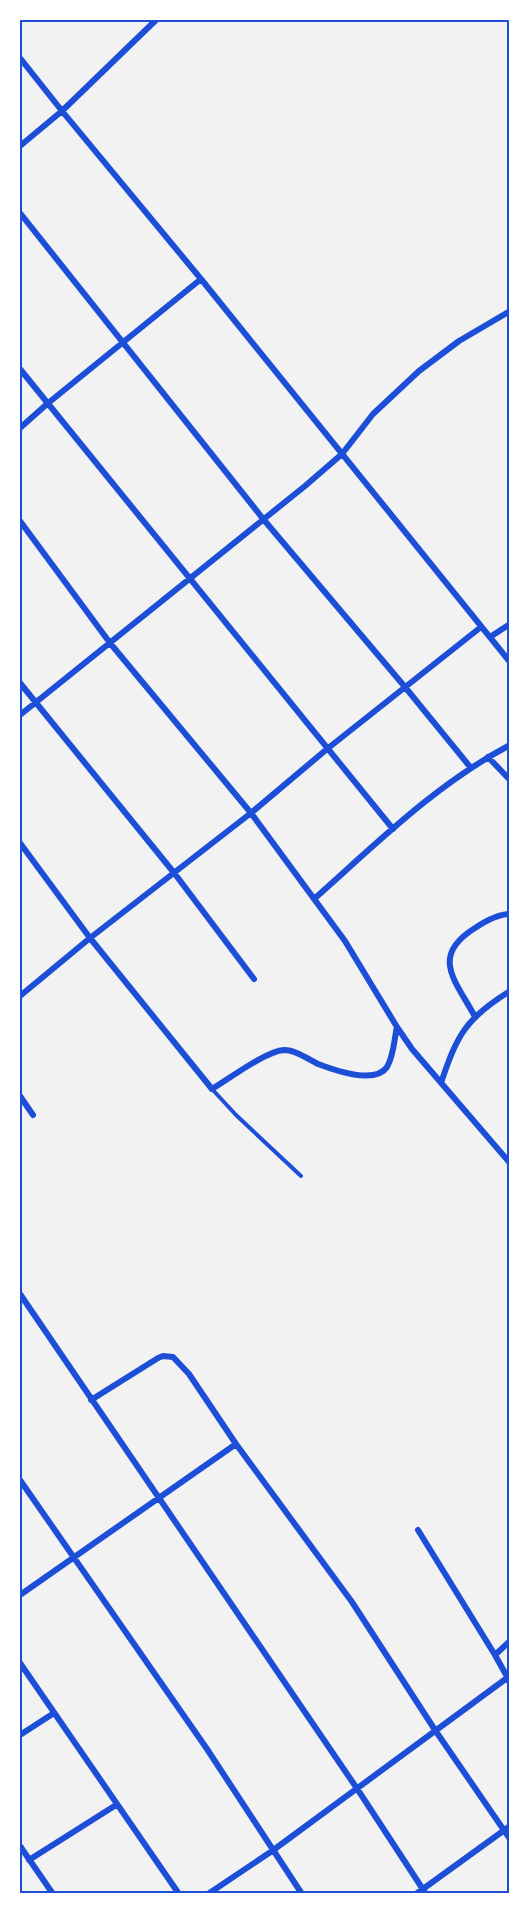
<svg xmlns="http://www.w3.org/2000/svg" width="529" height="1913" viewBox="0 0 529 1913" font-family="'Playfair Display',serif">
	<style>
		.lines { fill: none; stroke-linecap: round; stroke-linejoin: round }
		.service { stroke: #1d4ed8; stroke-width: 4 }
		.minor { stroke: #1d4ed8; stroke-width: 6 }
		.neatline { fill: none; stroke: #1d4ed8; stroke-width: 2 }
	</style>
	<rect width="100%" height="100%" fill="#f2f2f2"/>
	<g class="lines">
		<path class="service" d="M212 1089 236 1115 301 1176"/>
		<path class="minor" d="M20 58 62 111 201 279 510 662
			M20 146 62 111 156 20
			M20 213 264 520 405 687 471 768
			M20 369 393 829
			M20 428 47 404 201 279
			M20 521 110 643 251 813 345 941 397 1027 412 1049 510 1163
			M490 637 510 624
			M20 683 175 874 254 979
			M20 715 305 486 342 454 373 414 419 371 459 341 510 311
			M488 757 510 780
			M20 843 90 938 212 1089C229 1079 266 1051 284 1050 296 1050 308 1059 318 1064 334 1070 375 1085 387 1067 394 1055 394 1040 397 1027
			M314 899C376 844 436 784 510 745
			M20 996 90 938 251 813 327 749 481 627
			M474 1015C455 980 430 956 475 928 484 922 499 914 510 914
			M441 1083C457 1035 466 1018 510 991
			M20 1096 33 1115
			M20 1294 358 1790 426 1894
			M91 1400 158 1358 163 1356 173 1357 189 1374 236 1444 352 1602 435 1730 510 1839
			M20 1480 207 1749 302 1894
			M418 1530 495 1655 510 1682
			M20 1595 236 1444
			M495 1655 510 1641
			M20 1663 179 1894
			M20 1735 54 1713
			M20 1846 53 1894
			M29 1860 116 1805
			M208 1894 272 1851 507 1678
			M416 1894 510 1826"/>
	</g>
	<rect width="529" height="1913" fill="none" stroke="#ffffff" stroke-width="42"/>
	<rect x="21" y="21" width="487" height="1871" class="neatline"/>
</svg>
